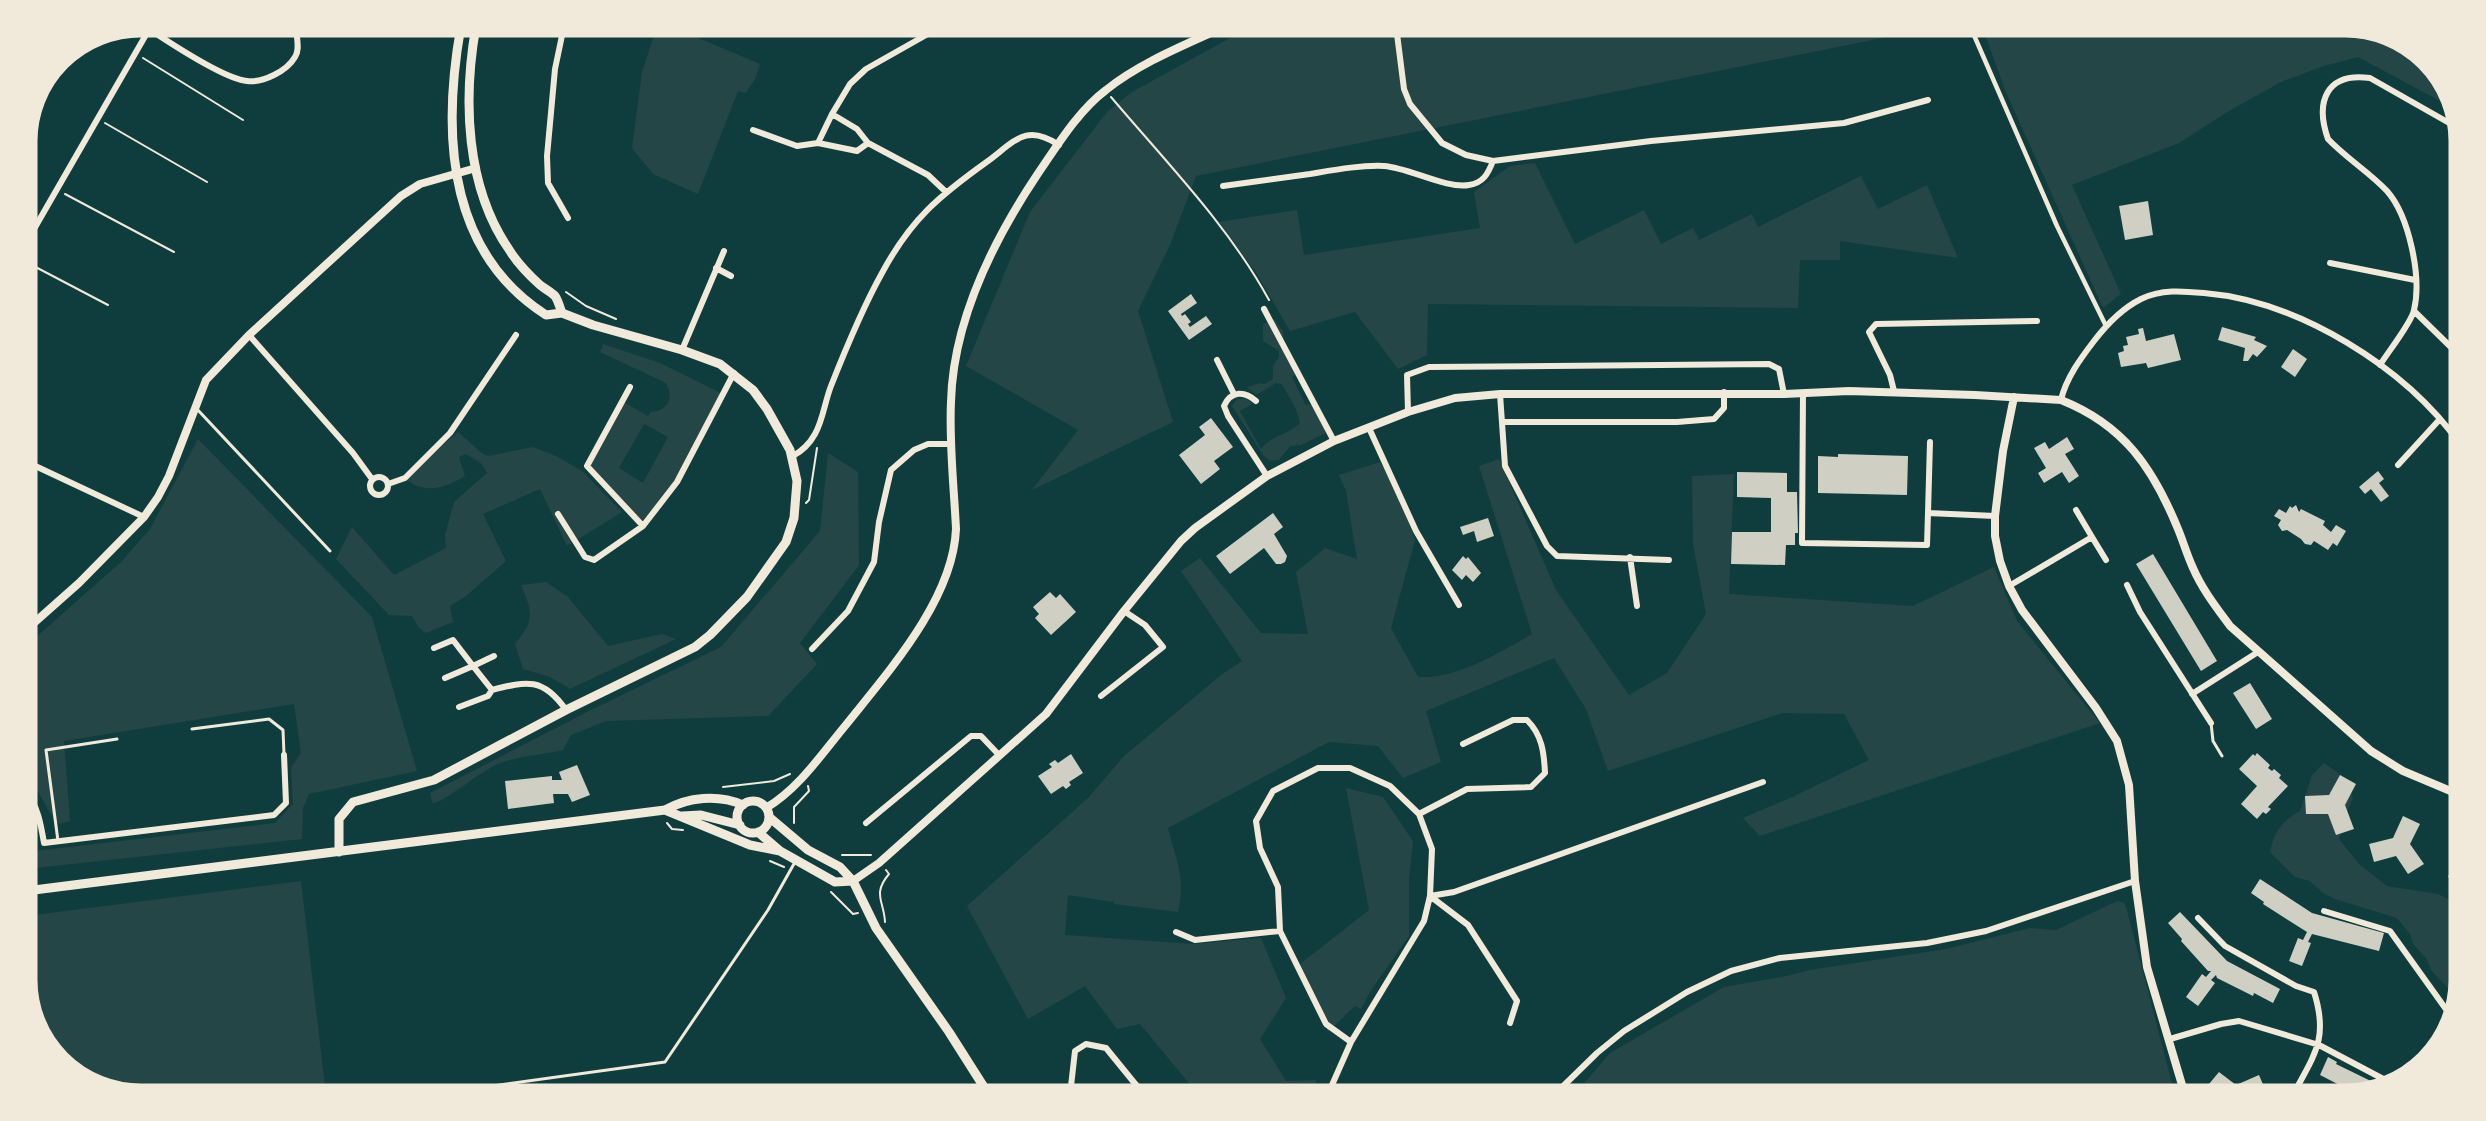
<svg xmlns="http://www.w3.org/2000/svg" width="2486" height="1121" viewBox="0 0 2486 1121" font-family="'Varela Round',sans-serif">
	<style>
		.green { fill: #244646; fill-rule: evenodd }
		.building { fill: #cfcfc3 }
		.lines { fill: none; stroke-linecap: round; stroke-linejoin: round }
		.path { stroke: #f1e9da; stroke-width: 2 }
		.service { stroke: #f1e9da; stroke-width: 3 }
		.pedestrian { stroke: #f1e9da; stroke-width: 4.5 }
		.minor { stroke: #f1e9da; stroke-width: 6 }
		.tertiary { stroke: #f1e9da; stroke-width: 8 }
		.primary { stroke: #f1e9da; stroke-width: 9 }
		.rim { fill: none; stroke: #f1e9da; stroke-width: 3 }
	</style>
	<rect width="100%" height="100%" fill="#0f3d3e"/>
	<path class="green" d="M657 26H670L760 64 755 79 746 93 738 91 698 194 653 174 632 148 642 72Z
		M1262 26H1942L1196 176 1170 245 1138 311 1173 422 1032 490 1078 430 966 366 1030 212 1107 112 1132 92 1230 38Z
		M1982 26H2345L2390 34 2441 77 2451 107 2358 57 2324 66 2283 81 2229 111 2179 143 2072 185 2121 294 2103 308 2005 90Z
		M1535 163 1575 244 1644 210 1661 244 1693 228 1699 240 1752 214 1758 227 1861 176 1878 209 1927 185 1958 258 1840 241V260H1800L1798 308 1428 304 1427 355 1398 369 1355 312 1290 331 1257 274 1219 222 1297 210 1304 255 1480 228 1474 192 1510 166Z
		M1274 319 1283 331 1284 342 1296 364 1297 374 1292 377 1305 404 1311 405 1322 422 1326 433 1301 445 1290 446 1279 460 1270 461 1263 455 1232 406 1237 399C1243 398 1248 398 1252 404L1240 411 1261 449C1270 436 1290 434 1300 423L1296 409 1282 384 1276 383 1256 395 1247 387 1260 383 1264 384 1273 379V366L1279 357V351L1263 341V324Z
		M603 344 660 363 723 394 677 482 643 526 587 466 622 401 648 416 651 412C669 411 674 397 666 383L600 352ZM644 424 668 437 643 483 619 468Z
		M458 432 483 454 489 456 533 447 556 456 582 471 622 512 567 546 540 489 483 514 506 561 466 596 450 606 453 622 426 633 419 628 412 616 389 615 336 559 352 527 394 575 446 548 445 535 454 502 487 473 482 464 466 454 459 457 465 476C446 488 423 495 405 478Z
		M198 439 372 617 417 771 309 794 303 808 302 839 26 869V852L275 823 293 804 291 768 301 753 294 704 64 741 70 821 59 824C44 809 40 789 26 774V646L121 562 150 529Z
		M828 453 858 472 859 565 800 643 817 664 768 716 606 721 571 735 563 750C543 755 517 756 498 764 474 775 457 794 433 804L430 793 589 711 721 647 820 531Z
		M1499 459 1556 590 1629 695 1667 673 1706 614 1693 544 1692 476 1734 474 1729 594 1913 606 1994 567 2017 621 2100 723 1760 836 1743 818 1790 798 1869 760 1844 714 1782 713 1608 771 1586 709 1554 658 1426 711 1441 762 1403 778 1378 746 1329 742 1168 828C1176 861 1186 876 1178 912L1114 904V902L1068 895 1065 935 1193 944 1261 938 1286 998 1260 1039 1286 1081 1316 1080V1095H1196L1188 1082 1140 1024 1117 1029 1085 986 1028 1019 967 906 1089 797 1123 757 1221 675 1242 661 1181 571 1200 558 1261 633 1308 634 1296 572 1325 548 1357 559 1346 491 1339 475 1380 462 1397 490 1415 540 1391 628 1418 677C1458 679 1498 653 1532 634L1479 466Z
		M546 582 568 597 608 646 662 634 676 639 570 689 550 677 523 669 515 644C535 619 533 614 521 585Z
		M2324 763 2345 778 2353 798 2343 821 2339 839 2359 864 2387 886 2438 894 2460 905V980L2457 998 2431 970 2426 958 2413 944 2410 934 2397 918 2335 899 2323 893 2310 881 2295 877 2270 852C2274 832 2282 821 2300 811L2312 775Z
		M1346 788 1383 797 1413 841 1409 879V936L1370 992 1361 1009 1355 1006 1328 1032 1300 964 1369 910Z
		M301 881 326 1095H141L96 1087 49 1050 26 988V916Z
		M2117 901 2125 903 2175 1095H1574L1610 1053 1724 987 1782 977 1810 970 1946 949 2030 928 2056 930Z
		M546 1083 565 1089 537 1095H472L492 1092 504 1093 511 1089Z"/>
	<path class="building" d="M2148 201 2153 235 2125 240 2119 206Z
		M1191 294 1197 303 1181 314 1182 316 1185 314 1191 322 1188 324 1190 327 1206 316 1212 324 1189 340 1168 311Z
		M2222 327 2256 337 2254 340 2267 346 2257 357 2253 354 2248 361H2243L2245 348 2218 340Z
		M2143 328 2146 341 2174 334 2181 360 2148 368 2146 363 2121 367 2118 353 2124 351 2123 346 2128 345 2126 337 2139 334 2138 329Z
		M2293 349 2307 359 2295 377 2281 367Z
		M1211 418 1233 447 1214 461 1220 469 1201 484 1179 455 1205 435 1199 427Z
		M2067 437 2074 449 2065 454 2079 476 2069 483 2062 472 2044 483 2038 473 2046 468 2034 448 2045 442 2049 449Z
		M1838 454 1908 456 1907 495 1818 493V456L1838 457Z
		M2378 471 2384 479 2379 483 2389 496 2381 502 2371 489 2365 494 2359 487Z
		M1737 472 1787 473V492H1797L1798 533H1795V545H1786L1785 565 1731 564 1732 532H1771V498L1737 497Z
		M2296 505 2299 512 2301 509 2325 521 2323 525 2331 532 2336 525 2346 531 2337 546 2333 543 2328 550 2314 541 2311 545 2305 544 2301 539 2287 530 2282 531 2278 525 2281 520 2274 516 2279 509 2286 513 2290 506 2292 508Z
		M1273 513 1283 527 1274 534 1287 556 1285 562 1281 564H1276L1264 548 1230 574 1216 556Z
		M1488 518 1494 536 1477 542 1474 531 1463 535 1460 527Z
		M2153 554 2217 661 2201 671 2136 564Z
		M1463 556 1466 559 1468 557 1481 573 1473 582 1466 575 1462 580 1452 570Z
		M2460 566V591L2452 569Z
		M1050 592 1056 598 1060 594 1076 612 1051 635 1035 618 1039 614 1033 607Z
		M2250 683 2272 719 2256 729 2233 693Z
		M2257 753 2270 765 2268 768 2272 771 2274 769 2281 775 2279 778 2288 786 2268 807 2271 809 2266 814 2263 812 2257 819 2241 804 2257 786 2239 769 2253 754 2255 756Z
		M1071 754 1083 773 1069 782 1071 785 1066 789 1063 786 1051 794 1038 776 1052 767 1049 764 1055 760 1058 763Z
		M577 765 590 795 572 802 568 794H553L554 803 508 809 505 781 552 776V780H562L559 772Z
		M2340 775 2356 784 2345 805 2354 829 2336 835 2328 814H2306L2305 796 2329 795Z
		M2403 816 2420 824 2410 844 2424 864 2408 874 2396 856 2374 862 2369 844 2393 838Z
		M2453 855 2460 858V882L2448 877 2453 865 2449 864Z
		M2260 879 2312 913 2384 933 2379 951 2312 934 2308 942 2311 943 2302 966 2289 961 2298 938 2303 940 2307 932 2263 904 2264 902 2251 893Z
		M2180 912 2227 961 2280 989 2273 1003 2254 993 2253 996 2217 978 2216 975 2211 980 2215 983 2198 1006 2186 997 2202 974 2206 977 2211 971H2208L2181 941 2182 939 2168 923Z
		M2328 1057 2337 1062 2336 1064 2379 1085 2355 1093 2320 1075Z
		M2219 1072 2236 1085 2259 1075 2265 1089 2249 1095H2224L2209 1084Z"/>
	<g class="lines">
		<path class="path" d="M143 58 243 120
			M1111 97C1166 162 1228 225 1269 300
			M105 123 207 182
			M65 194 174 252
			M26 262 108 305
			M566 292 586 306 616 319
			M806 503 809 500 817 448
			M723 787 774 781 790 774
			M667 823 672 829 683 830
			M794 823V807L809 791 808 786
			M842 855H871
			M770 861 784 867
			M831 892 853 914 858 913
			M885 922C884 901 872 894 889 874L886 870"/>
		<path class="service" d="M196 408 330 551
			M2211 723 2213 741 2222 756
			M192 729 269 719 283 730 284 754
			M58 841 46 750 117 739
			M471 1089 665 1062 768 910 795 862"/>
		<path class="pedestrian" d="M1970 26 2057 226 2106 326"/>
		<path class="minor" d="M564 26 555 69 547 156 548 183 568 218
			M1396 26 1404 89 1410 104 1442 143 1466 155 1493 161 1651 141 1844 123 1928 100
			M149 29C170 43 224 79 247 81 263 83 287 71 295 57 301 48 295 36 297 26
			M832 114 850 84 866 69 942 26
			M753 130 797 146 818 143 832 114 857 129 868 143 928 175 946 192
			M818 143 857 151 868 143
			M1223 186C1252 182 1281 178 1310 174 1334 170 1360 165 1384 166 1410 168 1446 189 1469 185 1483 183 1488 174 1493 161
			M26 243 151 26
			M2330 263 2415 280
			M716 268 731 276
			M1264 309 1334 441
			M2414 311 2460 356
			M249 335 353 453 372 479
			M682 350 724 251
			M1217 360 1234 394
			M2380 365C2388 352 2412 322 2414 310 2422 277 2409 216 2387 191 2369 172 2346 158 2328 139 2315 102 2326 72 2370 78L2458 128
			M630 387 587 466 643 526
			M1894 391 1890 375 1869 332 1876 324 2037 321
			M1803 393 1802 543 1927 545 1928 513 1995 516
			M1500 394 1505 466 1547 546 1557 556 1669 560
			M2061 400C2066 378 2081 358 2094 341 2107 324 2121 309 2141 299 2161 289 2183 291 2204 293 2299 301 2405 367 2460 444
			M1256 401C1245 391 1231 390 1224 406L1228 416 1267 476
			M1408 412 1407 375 1429 367 1769 364 1779 369 1784 394
			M1503 422H1677L1714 419 1724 408V392
			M1369 428 1416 531 1459 605
			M793 456C802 451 810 443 815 434 823 420 825 401 831 386 846 348 862 309 882 273 911 219 939 196 988 161 1015 141 1026 123 1059 145
			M26 460 31 464 144 517
			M2398 465 2440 419
			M370 486a9 9 0 1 1 18 0a9 9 0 1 1-18 0Z
			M388 484 405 478 450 433 516 335
			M2076 510 2092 537
			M1928 513 1930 442
			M558 514 585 557 594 560 643 526 677 482 734 373
			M1630 557 1637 606
			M2127 585 2140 612 2211 723
			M2009 586 2092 537 2106 560
			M434 648 453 640 473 666 445 678
			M812 649 848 611 874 562 879 522 891 470 914 450 928 444H951
			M494 656 473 666 492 690C527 681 543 677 566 710
			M2192 694 2258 652
			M1101 696 1163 647 1145 625 1124 611
			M459 707 488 696 492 690
			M26 792C38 806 41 825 44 843L274 815 286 803 284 755
			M1419 814 1467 789 1531 787 1545 773C1544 752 1542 735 1527 720H1513L1463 744
			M866 823 971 736H981L999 755
			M1430 896 1454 892 1763 782
			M1430 896 1468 925 1517 1001 1510 1023
			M2324 911 2390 931 2453 1019
			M2198 918 2225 946 2296 986 2314 992C2329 1039 2314 1055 2293 1095
			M1176 932 1195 940 1280 931
			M2170 1039 2221 1024 2239 1021 2319 1045 2389 1082
			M1070 1095 1075 1051 1086 1044 1106 1048 1141 1091 1140 1095
			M1330 1095 1332 1085 1351 1042 1424 921 1430 896 1432 849 1419 814 1390 786 1350 768H1318L1273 791 1256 821 1260 848 1278 887 1280 931 1326 1024 1351 1042
			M1554 1095 1597 1053 1624 1031 1687 992 1731 971 1780 958 1927 943 1986 931 2135 881"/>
		<path class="tertiary" d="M2014 397 2003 451 1995 516V536L2000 561 2009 586 2022 610 2096 708 2117 741 2129 785 2135 881 2147 967 2185 1095
			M26 630 79 583 144 517 158 497 169 476 206 380 249 335 401 196 420 184 476 168
			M766 808C799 788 821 755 845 726 888 672 953 600 956 529 954 487 949 444 951 402 953 320 993 241 1037 175 1057 146 1078 111 1106 90 1141 62 1185 45 1226 26
			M853 881 879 863 1046 714 1124 611 1181 541 1195 528 1267 476 1334 441 1408 412 1455 398 1500 394H1784L1849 391 1975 395 2061 400C2124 425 2153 468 2178 529 2183 541 2187 555 2193 568 2202 589 2216 607 2230 626L2371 751 2403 771 2460 795"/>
		<path class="primary" d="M476 26C463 99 465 187 510 251 518 264 529 275 540 285 545 289 551 292 555 296 558 300 560 308 562 313
			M737 817a16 16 0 1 1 32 0a16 16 0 1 1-32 0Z
			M665 810 750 845 780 851 835 882 853 881
			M682 816 701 815 740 825
			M769 817 808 850 840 867 853 881 876 928 949 1032 989 1095
			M758 832 780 851
			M339 852V819L353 802 434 780 566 710 695 647 710 635 747 597 786 542 794 518 797 481 790 450 767 409 753 390 720 364 682 350 593 325 562 313 546 315C446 251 442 132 461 26
			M26 891 665 810C688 797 718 794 743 805"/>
	</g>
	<path d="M0 0H2486V1121H0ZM141 36H2345A105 105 0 0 1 2450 141V980A105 105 0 0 1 2345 1085H141A105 105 0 0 1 36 980V141A105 105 0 0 1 141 36Z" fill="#f1e9da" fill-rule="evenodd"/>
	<path class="rim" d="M141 36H2345A105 105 0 0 1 2450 141V980A105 105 0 0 1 2345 1085H141A105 105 0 0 1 36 980V141A105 105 0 0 1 141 36Z"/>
</svg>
